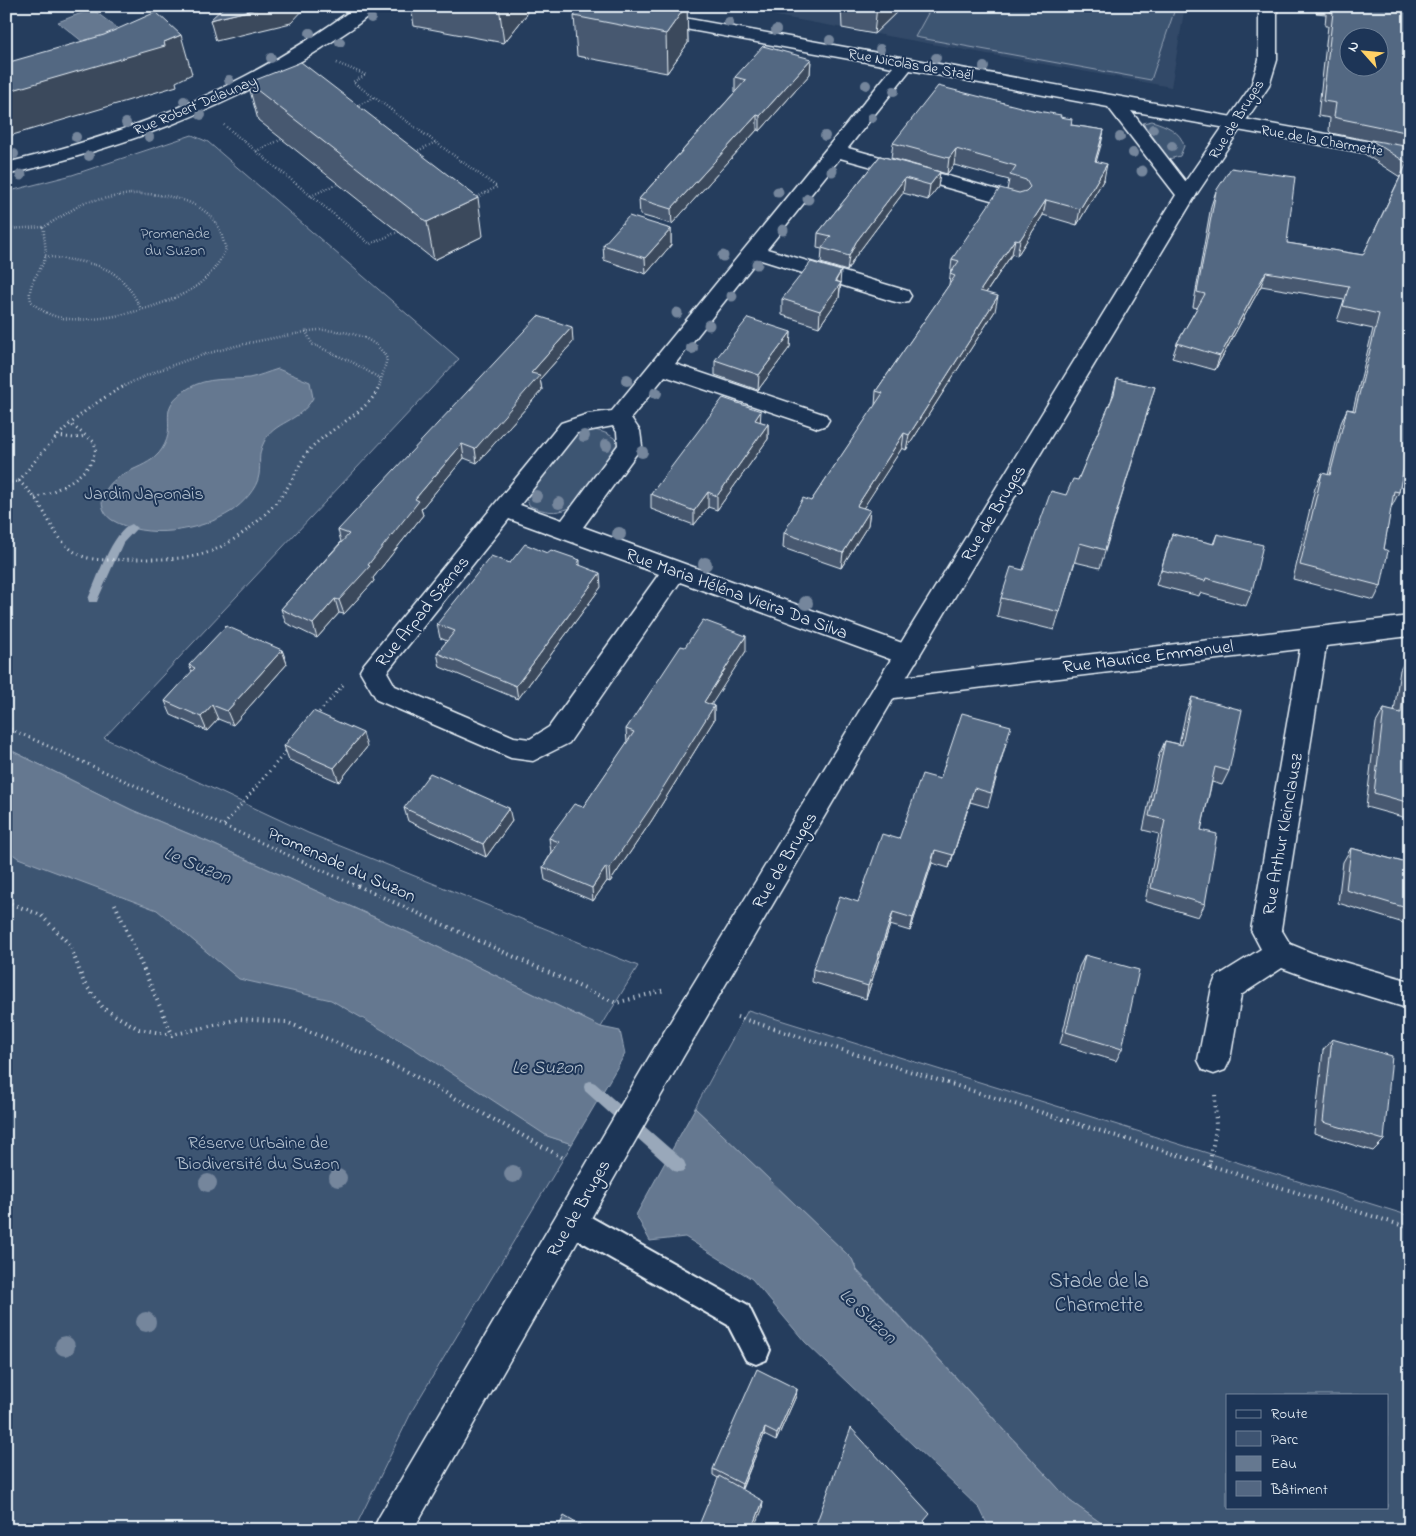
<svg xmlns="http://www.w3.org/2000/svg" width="1416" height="1536" viewBox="0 0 1416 1536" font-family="'Indie Flower',sans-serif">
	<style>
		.built { fill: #334a68 }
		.green { fill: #3e5472; stroke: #93a2b5; fill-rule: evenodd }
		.water { fill: #657890; stroke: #99a8ba }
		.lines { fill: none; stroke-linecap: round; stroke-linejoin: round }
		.stream { fill: #99a8ba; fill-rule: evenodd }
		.service-casing { stroke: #e8f1f8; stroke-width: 4 }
		.minor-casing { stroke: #e8f1f8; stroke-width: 3 }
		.tertiary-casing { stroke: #e8f1f8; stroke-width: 3 }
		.path-far2 { stroke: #e8f1f8; stroke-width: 2.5; stroke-dasharray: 0.5 2.5; stroke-linecap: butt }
		.path-far1 { stroke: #e8f1f8; stroke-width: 3; stroke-dasharray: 1 4; stroke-linecap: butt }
		.path { stroke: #e8f1f8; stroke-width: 4; stroke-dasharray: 1 4.5; stroke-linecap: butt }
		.service { fill: #1d3557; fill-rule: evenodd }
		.minor { fill: #1d3557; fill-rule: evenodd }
		.tertiary { fill: #1d3557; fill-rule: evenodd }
		.tree { fill: #74869c }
		.wall { fill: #475970; stroke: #e8f1f8 }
		.shaded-wall { fill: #3a485b; stroke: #e8f1f8 }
		.building { fill: #536782; stroke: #e8f1f8; fill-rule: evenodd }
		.labels { text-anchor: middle; stroke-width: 4; stroke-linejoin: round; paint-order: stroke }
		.far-street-label { font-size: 15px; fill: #e8f1f8; stroke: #1d3557 }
		.far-park-label { font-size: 15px; fill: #b5c2d0; stroke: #1d3557 }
		.park-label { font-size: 18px; fill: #b5c2d0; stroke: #1d3557 }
		.street-label { font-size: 18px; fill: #e8f1f8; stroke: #1d3557 }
		.water-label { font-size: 19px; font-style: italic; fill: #b4c1ce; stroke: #1d3557 }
		.near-park-label { font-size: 21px; fill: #b5c2d0; stroke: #1d3557 }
	</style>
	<rect width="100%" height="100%" fill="#253d5d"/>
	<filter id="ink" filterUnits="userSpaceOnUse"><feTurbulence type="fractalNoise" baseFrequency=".02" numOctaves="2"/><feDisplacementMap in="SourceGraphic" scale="10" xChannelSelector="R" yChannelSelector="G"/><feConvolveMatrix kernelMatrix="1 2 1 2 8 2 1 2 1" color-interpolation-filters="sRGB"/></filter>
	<g filter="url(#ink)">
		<path class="built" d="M721 6H1185L1171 87Z"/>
		<path class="green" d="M932 6H1176L1151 80 915 37Z
			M1152 121C1165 125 1181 131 1184 146L1180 156 1169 159 1143 123Z
			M192 135 208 142 459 359 104 738 308 833 638 966 601 1027 548 1136 572 1144 413 1409 354 1530H6V767L585 1019 407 932 206 841 132 810 6 748V192L72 175Z
			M579 429C595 429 608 431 620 443L570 508C554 514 546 512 530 506L526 499 527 491Z
			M748 1010 1410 1216V1530H1111L1070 1501 857 1270 852 1259 695 1108ZM1227 1395H1387V1507H1227Z"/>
		<path class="water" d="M92 9 122 32 88 46 58 22Z
			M278 369 310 382 313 398C299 423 274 421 264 442 257 456 261 462 259 475 257 489 243 503 232 511 199 532 146 540 112 520 104 515 99 503 104 494 115 468 148 471 162 449 179 423 153 409 189 388 207 377 229 380 249 378 259 376 268 372 278 369Z
			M6 748 132 810 206 841 407 932 601 1027 620 1031 625 1054 572 1144 547 1136 410 1046 331 1000 239 979 157 910 18 858 6 849Z
			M695 1108 852 1259 857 1271 1070 1501 1111 1530H990L980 1509 805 1342 752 1279 685 1237 650 1241 636 1215Z"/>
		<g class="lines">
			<path class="stream" d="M132 524 137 528 123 543 98 599 97 602H89L88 599C97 580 112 531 132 524Z
				M590 1081 595 1083 684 1161 686 1166 684 1171 679 1172 674 1171 585 1091 584 1087 585 1083Z"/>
			<g class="service-casing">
				<path id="service" d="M571 1206 748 1305 770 1350 766 1360 756 1364 746 1360 728 1325 561 1230 557 1220 561 1210Z"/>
			</g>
			<g class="minor-casing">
				<path id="minor" d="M357 6H377C367 21 337 38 322 48 225 111 119 148 6 175V163C136 132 249 86 357 6Z
					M578 6H617L1410 149V161L1131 111 1196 195 1193 199H1179L1108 107 910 70 848 148 1023 197 1026 201 1023 205 1016 207 1009 205 840 158 767 249 908 291 911 296 908 301 900 303 892 301 758 259 675 364 826 415 829 420 826 425 818 428 810 425 665 376 631 418 640 431 642 446 583 527 916 648 920 655 916 662 907 665 898 662 680 582 569 743 533 761 511 758 377 700 360 671 364 664 561 423 588 414 612 411 893 67 587 11 581 10ZM613 426 617 432 618 445 562 520 520 505 577 433ZM509 519 659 574 549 727 530 739 514 737 395 686 387 672Z
					M1410 616V636L1326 646 1281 929 1290 944 1312 953 1410 981V1009L1309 978 1282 968 1241 995 1230 1060 1225 1070 1214 1074 1203 1070 1198 1060 1212 987 1216 977 1261 949 1251 930 1300 649 886 699 877 696 873 689 877 682 886 679Z"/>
			</g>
			<g class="tertiary-casing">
				<path id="tertiary" d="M1259 6H1277V60L1269 86 1196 195 895 696 683 1057 413 1530H373L379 1517 661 1037 877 682 1176 195 1251 86 1259 60Z"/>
			</g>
			<path class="path-far2" d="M337 63 366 75 353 82 497 187 473 199
				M354 107 374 98
				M224 125 370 244 400 231
				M256 151 285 138
				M413 153 436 142
				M130 194C159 193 198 197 216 223 221 230 223 241 226 249 217 267 207 280 189 291 157 309 74 333 42 310 38 307 33 305 31 300 26 287 39 273 44 261 48 251 43 238 44 227L85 202Z
				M311 196 341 182
				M6 229 44 227
				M45 256C93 264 118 261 141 309
				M306 331 312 344 352 362 381 379
				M122 387C173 361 234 344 291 335 300 333 311 330 321 330 346 331 375 335 387 359L379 387"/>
			<path class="path-far1" d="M57 436 74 438 86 436
				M19 481C24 486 30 492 35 498 49 517 55 541 78 554 93 563 120 559 138 559 161 559 190 560 212 551 240 539 268 515 285 491 295 477 301 458 313 446 330 429 373 408 379 386
				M19 481C49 442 81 408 125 386
				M6 483 19 481
				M35 498C55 492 104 469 94 442L69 423
				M316 716 343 685
				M6 727 361 888
				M224 825 288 749"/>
			<path class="path" d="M358 886 616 1003 665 990
				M6 902 41 915 70 945 84 983 104 1009 139 1029 172 1035 239 1019 286 1022 406 1071 565 1159
				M115 904 172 1034
				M737 1017 1410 1228
				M1209 1167 1216 1128 1215 1093"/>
			<use href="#service" class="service"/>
			<use href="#minor" class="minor"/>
			<use href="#tertiary" class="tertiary"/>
		</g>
		<g class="tree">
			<circle cx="371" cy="18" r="5"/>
			<circle cx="729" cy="22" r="5"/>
			<circle cx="776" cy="30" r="5"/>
			<circle cx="310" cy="33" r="5"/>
			<circle cx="830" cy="40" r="5"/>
			<circle cx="340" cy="42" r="5"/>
			<circle cx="880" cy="49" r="5"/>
			<circle cx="271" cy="58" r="5"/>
			<circle cx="936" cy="58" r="5"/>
			<circle cx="984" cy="67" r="5"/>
			<circle cx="229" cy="80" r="5"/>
			<circle cx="866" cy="85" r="5"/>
			<circle cx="894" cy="91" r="5"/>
			<circle cx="184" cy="101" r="5"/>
			<circle cx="201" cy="115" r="5"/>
			<circle cx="872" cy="118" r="5"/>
			<circle cx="126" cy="123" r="5"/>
			<circle cx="1153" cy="129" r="5"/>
			<circle cx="825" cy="136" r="5"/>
			<circle cx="76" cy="137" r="5"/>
			<circle cx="149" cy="137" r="5"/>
			<circle cx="1120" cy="137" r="5"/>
			<circle cx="1172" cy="146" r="5"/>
			<circle cx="1133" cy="153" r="5"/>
			<circle cx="14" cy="154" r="5"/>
			<circle cx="89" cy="156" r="5"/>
			<circle cx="832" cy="171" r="5.5"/>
			<circle cx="1142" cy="171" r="5.5"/>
			<circle cx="21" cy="175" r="5.5"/>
			<circle cx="778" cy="192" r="5.5"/>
			<circle cx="808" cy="199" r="5.5"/>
			<circle cx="783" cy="230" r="5.5"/>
			<circle cx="723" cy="256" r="5.5"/>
			<circle cx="757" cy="264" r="5.5"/>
			<circle cx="732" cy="296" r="5.5"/>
			<circle cx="677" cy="313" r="5.5"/>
			<circle cx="709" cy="325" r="5.5"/>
			<circle cx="692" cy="348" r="6"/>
			<circle cx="627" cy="380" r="6"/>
			<circle cx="656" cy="393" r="6"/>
			<circle cx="584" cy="436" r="6"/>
			<circle cx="606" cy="445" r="6"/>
			<circle cx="642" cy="452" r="6"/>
			<circle cx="536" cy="496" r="6"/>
			<circle cx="559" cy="503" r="6"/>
			<circle cx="619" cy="534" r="7"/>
			<circle cx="705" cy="564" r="7"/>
			<circle cx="806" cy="603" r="7"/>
			<circle cx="513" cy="1174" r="9"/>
			<circle cx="338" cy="1178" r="9"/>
			<circle cx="208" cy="1183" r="9"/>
			<circle cx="146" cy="1322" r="10"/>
			<circle cx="65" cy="1346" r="10"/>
		</g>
		<path class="wall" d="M411 6H526L527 14 504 43 414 26Z
			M687 6 688 43 667 73 577 56 574 16Z
			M841 6H903L874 34 842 28Z
			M1317 6H1410V453L1407 452 1399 492 1392 506H1391L1384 549 1381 586 1374 600 1293 579 1315 488 1322 473 1328 475 1341 423 1347 409 1353 410 1373 329 1337 321 1344 300 1261 286 1215 370 1172 358 1177 343 1197 308 1193 307 1211 206 1216 191 1287 243 1363 255 1400 177 1366 155 1371 141 1331 133 1329 131 1330 118 1318 116 1328 26H1325L1326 14 1316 13Z
			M811 59 810 74 760 131 757 130 672 224 640 215 639 199 735 92V77Z
			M248 83 483 236 434 260 258 120Z
			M1032 110 1061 117 1071 125 1104 130 1096 161 1104 179 1077 225 1043 215 1017 256 1012 254 986 293 995 311 906 450 902 448 863 508 870 510 868 525 841 568 783 548 784 533 811 501 875 406 876 391 949 285 952 259 1007 190 1009 180 954 165 947 174 891 158 893 143Z
			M880 156 940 172 938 187 928 200 903 193 855 257 847 271 821 263 822 249 817 248 818 233Z
			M671 229V245L646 274 604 260 603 245Z
			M840 282 841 283 839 298 819 327 782 315V299Z
			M791 332 790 347 758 390 715 375V360Z
			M573 342 540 379 542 390 477 463 464 458 421 509 423 515 373 578 374 581 344 614 339 613 317 638 286 623 281 609 341 542 338 530Z
			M1117 379 1155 387 1100 568 1075 562 1054 630 997 616 1001 598 1023 570 1066 495 1078 480 1111 401Z
			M761 422 768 424V439L717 510 708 507 694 525 651 509V494Z
			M1172 534 1213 544 1217 534 1252 591 1246 606 1200 593 1199 596 1156 585Z
			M547 553 580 560V565L601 587 518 699 440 667 437 653 447 641 440 638 437 624 510 563Z
			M685 647 746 651 711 704 714 706V720L652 820 610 882 607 881 593 901 545 880 543 867 552 852H551L549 838 583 807 627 743 626 729Z
			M282 650 287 664 233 725 218 719 207 731 171 715 165 701 192 672 189 665Z
			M1408 655 1410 656V819L1366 807 1376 723 1384 709 1394 712 1400 670Z
			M1192 697 1229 771 1222 785 1212 782 1201 830 1205 904 1198 917 1145 901 1159 834 1143 830 1159 755 1165 741 1179 744 1186 712Z
			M1007 740 988 807 970 802 949 868 932 863 910 931 890 925 866 999 812 982 813 969 940 779Z
			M284 746 367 747 339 782 289 760Z
			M404 808 512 821 486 857 408 821Z
			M1351 848 1410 864V925L1338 903 1343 862Z
			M1085 955 1122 1049 1116 1061 1060 1044 1079 967Z
			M1332 1039 1384 1140 1373 1151 1314 1133 1323 1050Z
			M797 1389 796 1396 776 1441 764 1435 742 1489 762 1510 718 1478 713 1475V1469Z"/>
		<path class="shaded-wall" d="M268 6H307L291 23 216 41 210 20Z
			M499 6H526L527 14 504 43Z
			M686 6H687L688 43 667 73 666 34Z
			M877 6H903L874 34Z
			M181 35 192 74 176 82 177 86 6 137V92L164 42Z
			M811 59 810 74 760 131V116Z
			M757 115V130L672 224 671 209Z
			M1104 130 1101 145 1092 176 1095 161Z
			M956 149 954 165 947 174 949 158Z
			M1107 164 1104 179 1077 225 1080 209Z
			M940 172 938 187 928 200 930 185Z
			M905 178 903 193 855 257 847 271 849 256 856 242Z
			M478 198 483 236 434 260 427 222Z
			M1046 200 1043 215 1017 256 1020 240Z
			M671 229V245L646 274 645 258Z
			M1015 239 1012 254 977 306 980 291Z
			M841 271 839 298 819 327 820 311Z
			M1266 272 1261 286 1215 370 1220 356Z
			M998 296 995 311 906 450 909 435Z
			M572 327 573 342 540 379 542 390 477 463 475 449 531 373Z
			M791 332 790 347 758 390 759 375Z
			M761 411 760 426 755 420Z
			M768 424V439L717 510V496Z
			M904 433 902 448 855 521 857 506Z
			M462 444 464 458 421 509 423 515 373 578 374 581 344 614 339 600 368 565 415 499Z
			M708 492V507L694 525V511Z
			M870 510 868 525 841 568 843 553Z
			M600 573 601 587 518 699 516 686Z
			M335 599 339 613 317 638 313 624Z
			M746 636V651L704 716V702Z
			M282 650 287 664 233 725 227 711Z
			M212 705 218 719 207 731 201 717Z
			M714 706V720L652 820 610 882 609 869Z
			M363 733 367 747 339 782 334 768Z
			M974 788 970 802 949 868 953 855Z
			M509 808 512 821 486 857 483 844Z
			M935 850 932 863 910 931 913 918Z
			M606 867 607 881 593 901 592 888Z
			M893 912 890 925 866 999 868 986Z
			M797 1389 796 1396 776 1441 777 1434Z
			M765 1428 764 1435 741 1490 742 1484Z
			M763 1501 762 1510 754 1530H752Z"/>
		<path class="building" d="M225 6H268L210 20Z
			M582 6H686L666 34 574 16Z
			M1330 6H1410V133L1337 118 1334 117 1336 103 1323 101 1333 12H1330ZM1348 38H1378V68H1348Z
			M156 12 181 35 164 42 165 46 6 92V63L104 35Z
			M763 46 811 59 760 116 757 115 671 209 639 199 746 80 735 77Z
			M301 62 478 198 427 222 248 83Z
			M938 86 1032 110 1061 115 1060 117 1072 119 1071 125 1104 130 1095 161 1107 164 1080 209 1046 200 1020 240 1015 239 980 291 998 296 909 435 904 433 857 506 870 510 843 553 784 533 803 498 811 501 883 393 876 391 955 276 950 274 959 261 952 259 1000 188 1019 193 1026 191 1030 187 1026 180 1010 175 1016 166 956 149 949 158 893 143Z
			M1371 140 1410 147V438L1399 492 1394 491 1384 549 1388 551 1381 586 1300 565 1322 473 1330 475 1347 409 1355 411 1379 314 1343 306 1349 286 1266 272 1220 356 1177 343 1205 294 1197 292 1216 191 1231 168 1295 177 1287 243 1363 255 1407 163Z
			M880 156 940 172 930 185 905 178 856 242 849 256 822 248 831 236 818 233Z
			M629 216 671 229 645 258 603 245Z
			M811 262 841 271 835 281 841 283 820 311 782 299Z
			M538 316 572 327 531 373 540 375 475 449 462 444 415 499 419 501 368 565 370 566 339 600 335 599 313 624 281 609 349 534 338 530Z
			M748 318 791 332 759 375 715 360Z
			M1117 379 1155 387 1105 550 1080 543 1060 612 1001 598 1011 567 1023 570 1051 491 1066 495 1073 479 1078 480 1114 394Z
			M723 398 761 411 755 420 768 424 717 496 708 492 694 511 651 494Z
			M1172 534 1214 544 1217 534 1263 545 1252 591 1206 578 1205 581 1161 570Z
			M525 544 547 553 551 550 580 560 577 564 600 573 516 686 437 653 455 631 437 624 491 556 510 563Z
			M703 620 746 636 704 702 714 706 651 807 609 869 606 867 592 888 543 867 559 842 549 838 574 804 583 807 634 732 626 729 681 646 685 647Z
			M226 626 282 650 227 711 212 705 201 717 165 701 195 668 189 665Z
			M1408 655 1410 656V803L1374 793 1384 709 1401 713Z
			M1192 697 1242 710 1229 771 1215 767 1201 830 1217 834 1205 904 1151 888 1165 820 1149 816 1165 741 1182 745Z
			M313 711 363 733 334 768 284 746Z
			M962 713 1011 726 991 793 974 788 953 855 935 850 913 918 893 912 868 986 813 969 840 896 858 902 882 834 899 839 922 774 940 779Z
			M430 773 509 808 483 844 404 808Z
			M1351 848 1410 864V909L1346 890Z
			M1085 955 1139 970 1122 1049 1066 1032Z
			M1332 1039 1392 1056 1384 1140 1323 1122Z
			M757 1369 797 1389 777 1434 765 1428 742 1484 713 1469Z
			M851 1428 930 1514 924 1521 931 1530H814Z
			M719 1476 763 1501 752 1530H697Z
			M564 1516 588 1530H557Z"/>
	</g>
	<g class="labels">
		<g class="far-street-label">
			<text transform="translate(911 64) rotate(10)" y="5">Rue Nicolas de Staël</text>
			<text transform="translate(195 105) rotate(-23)" y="5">Rue Robert Delaunay</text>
			<text transform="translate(1236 119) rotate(-58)" y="5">Rue de Bruges</text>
			<text transform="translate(1322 140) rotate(10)" y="5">Rue de la Charmette</text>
		</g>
		<g class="far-park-label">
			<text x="175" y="238">Promenade<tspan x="175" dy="17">du Suzon</tspan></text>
		</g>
		<g class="park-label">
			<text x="144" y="499">Jardin Japonais</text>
			<text x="258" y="1148">Réserve Urbaine de<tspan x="258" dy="21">Biodiversité du Suzon</tspan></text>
		</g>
		<g class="street-label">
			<text transform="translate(993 513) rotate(-59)" y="6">Rue de Bruges</text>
			<text transform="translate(737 593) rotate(20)" y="6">Rue Maria Héléna Vieira Da Silva</text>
			<text transform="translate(422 611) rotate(-51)" y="6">Rue Arpad Szenes</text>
			<text transform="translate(1148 656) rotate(-7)" y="6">Rue Maurice Emmanuel</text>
			<text transform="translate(1282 834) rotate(-80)" y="6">Rue Arthur Kleinclausz</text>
			<text transform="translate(784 860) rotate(-59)" y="6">Rue de Bruges</text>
			<text transform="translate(342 864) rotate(24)" y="6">Promenade du Suzon</text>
			<text transform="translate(578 1208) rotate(-60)" y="6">Rue de Bruges</text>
		</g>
		<g class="water-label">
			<text transform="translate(198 864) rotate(22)" y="7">Le Suzon</text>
			<text x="547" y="1073">Le Suzon</text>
			<text transform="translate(869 1315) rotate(43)" y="7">Le Suzon</text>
		</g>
		<g class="near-park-label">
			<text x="1099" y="1287">Stade de la<tspan x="1099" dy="24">Charmette</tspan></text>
		</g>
	</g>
	<rect width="1416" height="1536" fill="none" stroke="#1d3557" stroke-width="25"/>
	<rect x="12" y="12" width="1391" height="1511" fill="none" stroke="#e8f1f8" stroke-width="2" filter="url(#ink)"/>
	<rect x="1226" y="1394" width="162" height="115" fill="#1d3557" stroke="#6e8097"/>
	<rect x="1236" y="1410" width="25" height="8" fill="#1d3557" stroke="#6e8097"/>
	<text x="1271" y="1418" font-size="15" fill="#e8f1f8">Route</text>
	<rect x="1236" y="1431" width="25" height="15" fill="#3e5472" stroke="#6e8097"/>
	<text x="1271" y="1444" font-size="15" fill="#e8f1f8">Parc</text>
	<rect x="1236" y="1456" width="25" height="15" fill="#657890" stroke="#6e8097"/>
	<text x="1271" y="1468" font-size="15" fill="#e8f1f8">Eau</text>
	<rect x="1236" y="1481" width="25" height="15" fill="#536782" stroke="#6e8097"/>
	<text x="1271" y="1494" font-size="15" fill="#e8f1f8">Bâtiment</text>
	<g transform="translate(1364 52) rotate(297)"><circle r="24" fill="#1d3557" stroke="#6e8097"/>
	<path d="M0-4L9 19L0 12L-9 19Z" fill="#ffd166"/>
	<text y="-8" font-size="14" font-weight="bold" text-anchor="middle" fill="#e8f1f8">N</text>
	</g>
</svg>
